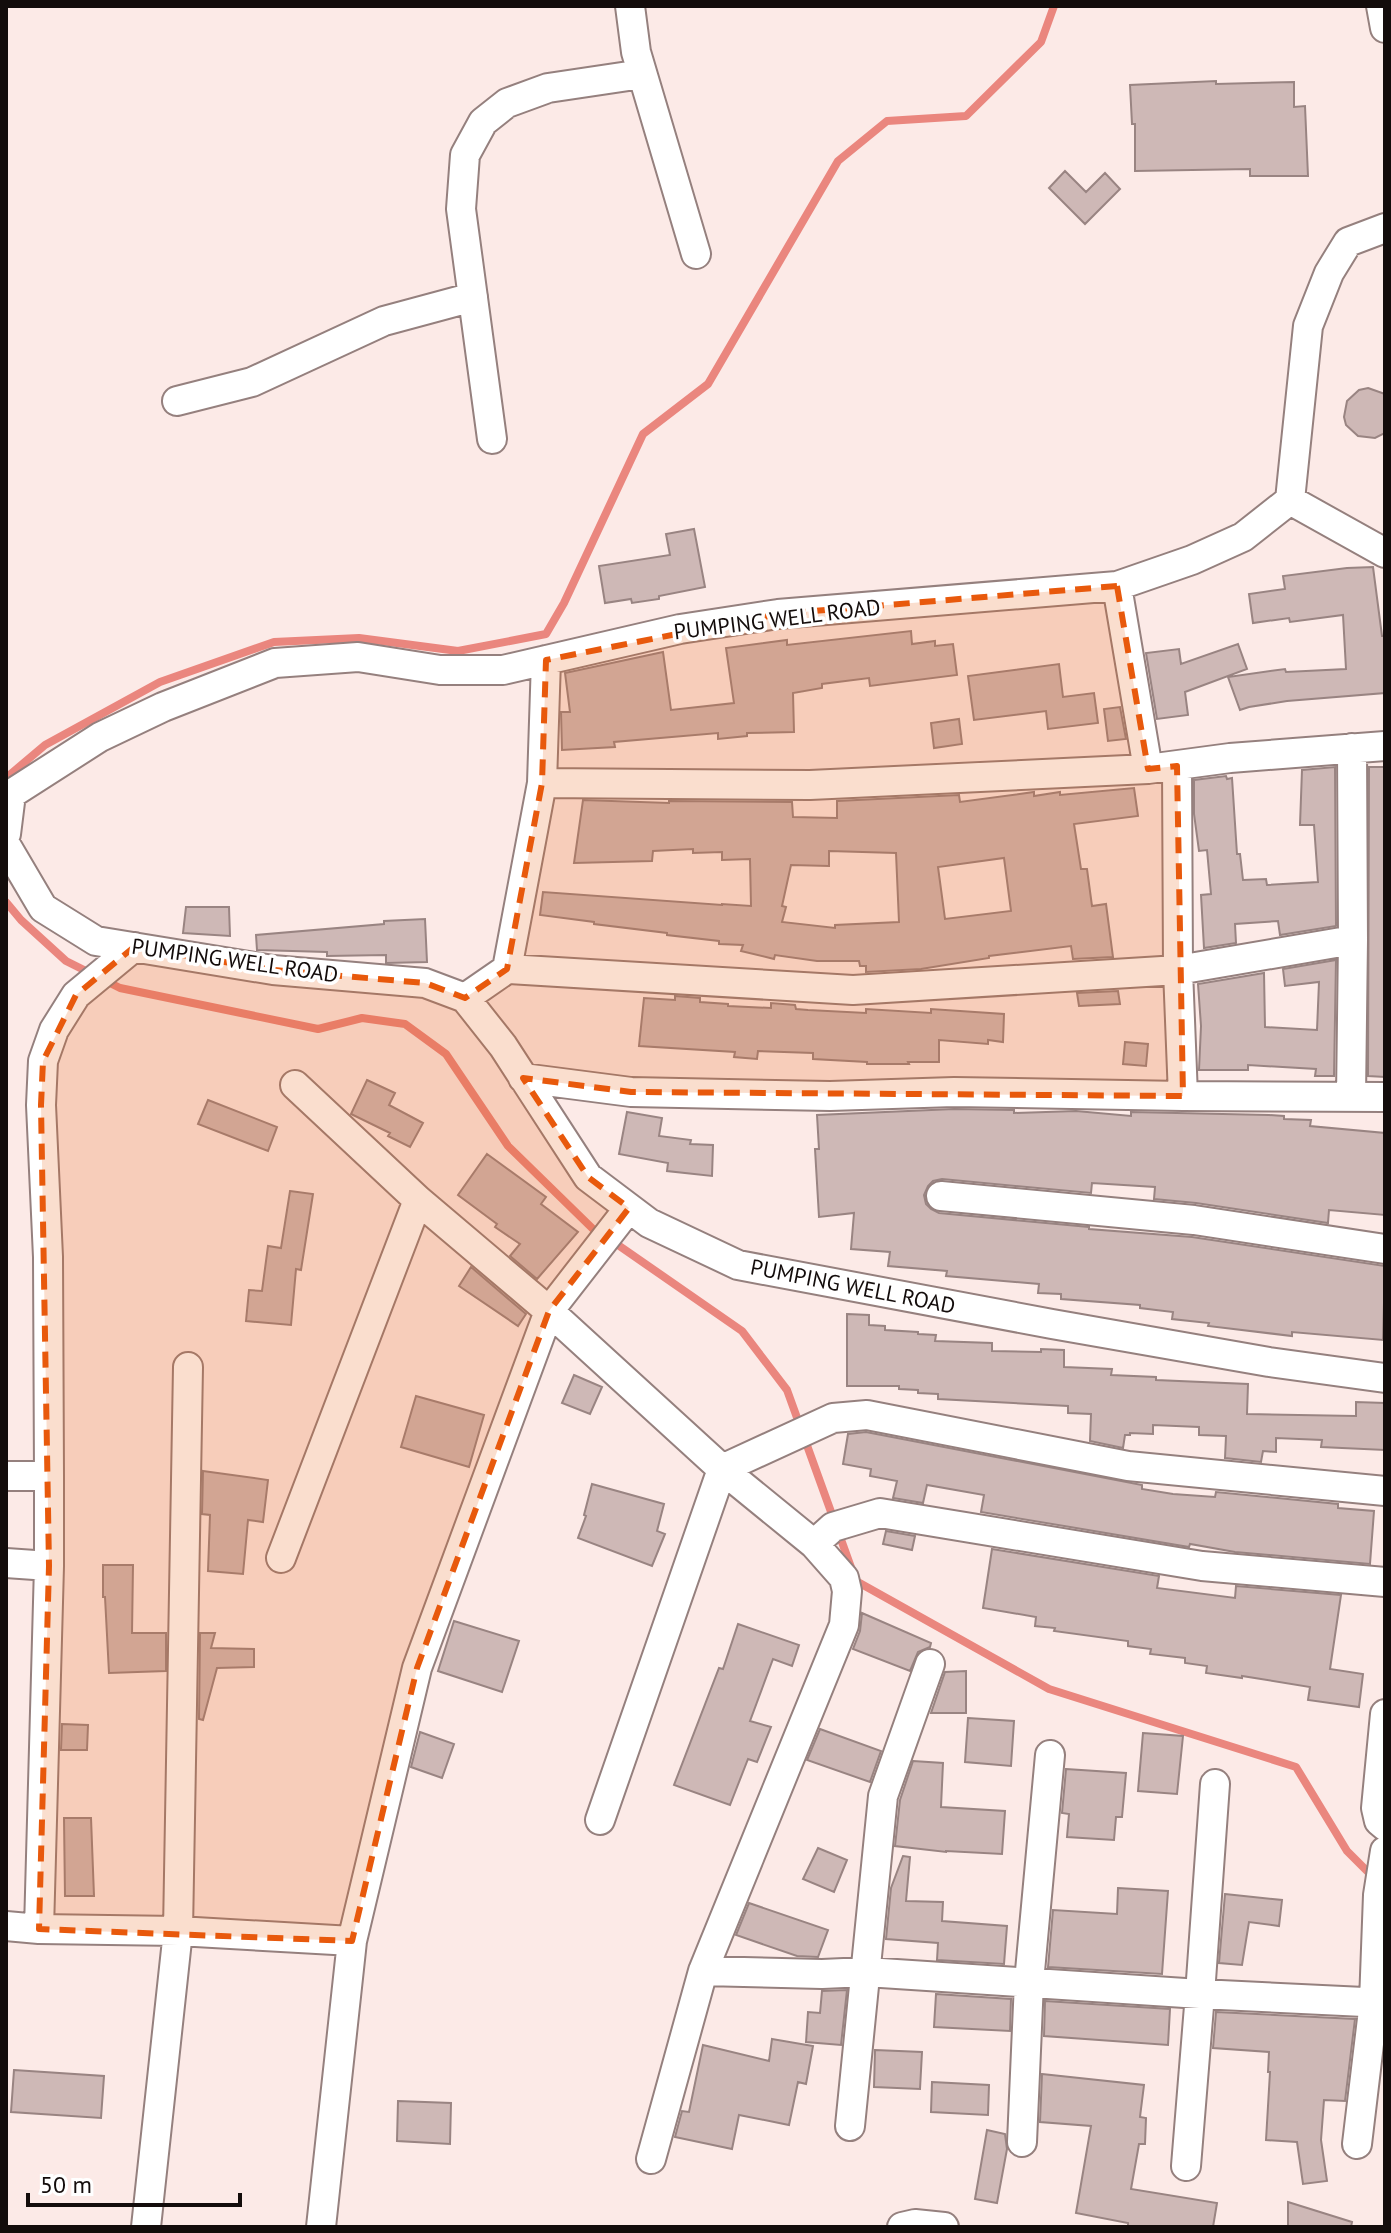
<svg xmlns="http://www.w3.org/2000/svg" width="1391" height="2233" viewBox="0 0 1391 2233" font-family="'PT Sans',sans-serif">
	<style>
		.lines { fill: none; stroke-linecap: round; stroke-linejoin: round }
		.stream { stroke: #ea867e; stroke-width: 8 }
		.building { fill: #ceb8b6; stroke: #998482; stroke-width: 2; fill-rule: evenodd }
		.minor-casing { stroke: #95807e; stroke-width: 32 }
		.minor { stroke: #fff; stroke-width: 28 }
		.marked { fill: #e8590c; fill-opacity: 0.2; stroke: #e8590c; stroke-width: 6; stroke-dasharray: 16 10; stroke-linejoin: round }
		.labels { text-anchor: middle; stroke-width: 7; stroke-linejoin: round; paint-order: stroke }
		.street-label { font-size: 22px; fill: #130c0b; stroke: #fff }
	</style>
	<rect width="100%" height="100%" fill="#fceae7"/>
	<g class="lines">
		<path class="stream" d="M6 778 45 745 160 682 274 642 359 638 458 651 546 634 564 603 643 434 708 384 838 161 887 121 966 116 1041 42 1054 6
			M6 902 21 920 66 961 120 988 318 1029 362 1018 405 1024 446 1054 508 1146 593 1229
			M618 1245 742 1331 787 1390 856 1581 1049 1689 1296 1767 1347 1851 1375 1879"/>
	</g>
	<path class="building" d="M1216 81V84L1294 82V107L1305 106 1308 176H1250V169L1135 171V124H1132L1130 85Z
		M1065 171 1086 192 1105 173 1120 189 1085 224 1049 188Z
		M1368 388 1385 394V433L1375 438 1358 436 1346 425 1344 417 1347 401 1359 390Z
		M694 529 705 587 659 596V599L632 603 631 599 605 603 599 566 670 555 666 534Z
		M1373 567 1382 636H1385V693L1287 701 1249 707 1240 710 1228 677 1285 669 1286 672 1346 669 1343 615 1290 622 1289 618 1253 623 1249 594 1285 589 1283 576 1347 568Z
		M911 631 912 644 935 641V646L953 644 957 675 870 686 869 678 822 684V688L793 693 794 732 747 733V736L718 739V733L614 742 615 747 562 750 561 712H570L565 673 663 652 671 710 734 703 726 648 787 640V645Z
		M1238 644 1247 669 1185 692 1188 715 1157 719 1146 653 1179 649 1181 664Z
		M1059 664 1063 697 1094 693 1098 723 1048 729 1046 711 974 720 968 676Z
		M1120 707 1126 739 1108 741 1104 709Z
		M959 719 962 744 934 748 931 723Z
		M1335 767 1336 926 1280 935 1278 921 1235 924 1236 943 1204 948 1201 895 1211 894 1207 850 1199 851 1194 814V780L1226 776 1227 779 1232 778 1237 854H1240L1243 880 1266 879 1267 885 1318 882 1314 825H1300L1302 770Z
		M1369 767H1385V1077L1368 1076Z
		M1134 788 1138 816 1074 824 1081 869H1087L1092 906 1106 904 1113 957 1073 959 1071 946 989 956V958L921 969 866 972V966H860L859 961H817L775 955 774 959 741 951 743 945 719 944V941L667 935V933L594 924V922L540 915 543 892 722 905V904L751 906 750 859 722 860V852L693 853V849L653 851 652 861 574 863 583 800 669 803V801L792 802 793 817 837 818V801L959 795 960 802 1034 792V796L1060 792V795ZM829 851 896 853 899 922 835 925V928L782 922 786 907 782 906 791 865 829 866ZM1004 858 1011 911 945 919 938 867Z
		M186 907H229L230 936 183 933Z
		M425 919 427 962 386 963V955L327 956V952L257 950 256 935 384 924V921Z
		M1336 960 1334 1076H1315L1316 1069 1248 1065V1070H1199L1201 1026 1198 984 1264 973 1265 1027 1317 1030 1319 982 1285 986 1283 969Z
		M1118 991 1120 1004 1079 1006 1077 993Z
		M675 996 700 998V1002L728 1004V1006L771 1008V1003L795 1005 796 1009 808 1010 866 1013V1009L931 1013V1009L1004 1014 1003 1042 988 1040V1044L939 1040V1062H908L909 1064H867V1062L813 1059V1053L758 1051 757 1059 734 1057 735 1052 639 1046 644 998 675 1000Z
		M1125 1042 1148 1044 1146 1066 1123 1064Z
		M367 1080 395 1093 389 1105 423 1123 410 1147 388 1136 390 1133 351 1114Z
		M208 1100 277 1127 268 1151 198 1124Z
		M954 1109 1014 1110V1113L1076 1111 1131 1116V1112L1269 1115 1284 1116V1119L1311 1120 1310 1126 1385 1133V1215L1329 1210 1328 1223 1196 1203 1154 1199 1155 1187 1092 1183 1091 1193 942 1179 933 1181 928 1186 924 1195 926 1204 931 1209 939 1213 1089 1227V1229L1192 1237 1385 1266 1383 1340 1292 1332V1336L1208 1326 1209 1323 1172 1319 1173 1312 1140 1308V1305L1061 1299V1294L1038 1293 1039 1284 946 1276 947 1271 888 1266 890 1252 851 1249 854 1213 819 1217 815 1149H819L817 1115Z
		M627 1112 662 1118 659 1136 691 1140 690 1144 713 1145 712 1176 667 1171 668 1163 619 1154Z
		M487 1154 546 1197 541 1204 578 1232 537 1279 510 1256 520 1244 495 1227 497 1224 458 1195Z
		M290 1191 313 1194 301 1270 296 1269 291 1325 246 1321 249 1290 262 1291 268 1246 281 1248Z
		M471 1267 526 1314 518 1326 459 1286Z
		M847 1314 869 1315V1325L885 1326V1330L918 1332V1334L936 1335 935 1341 992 1343V1351L1041 1352V1349L1064 1350V1367L1112 1369 1111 1375 1156 1377V1380L1248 1384 1247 1414 1356 1416V1402L1385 1403V1450L1321 1447 1322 1440 1276 1438V1452L1263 1451 1261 1462 1225 1458 1226 1436 1199 1435V1427L1153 1425V1434L1130 1433V1435H1125L1123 1448 1090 1441 1091 1414 1068 1413V1406L938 1399V1394L918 1393V1390L899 1389V1386H847Z
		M574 1375 602 1387 590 1414 562 1403Z
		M416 1396 484 1415 469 1467 401 1447Z
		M866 1432 1142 1485V1489L1173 1494 1215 1497 1216 1492 1338 1504V1508L1374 1511 1370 1564 1235 1552 1190 1544 1189 1547 981 1512 984 1495 927 1485 923 1503 893 1498 897 1481 870 1476 871 1469 843 1464 848 1434Z
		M203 1471 268 1480 263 1522 248 1520 243 1574 208 1571 210 1515 202 1514Z
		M592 1484 664 1504 657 1531 665 1534 652 1566 578 1538 586 1516 584 1515Z
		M886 1531 915 1536 912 1550 883 1544Z
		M992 1549 1159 1576 1157 1588 1235 1598 1236 1586 1341 1595 1330 1669 1363 1674 1359 1707 1308 1700 1310 1687 1242 1676V1678L1206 1673 1207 1666 1185 1663V1658L1150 1654 1151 1649 1128 1646V1641L1054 1631 1055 1628 1035 1626 1036 1617 983 1608Z
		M103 1565H133L132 1633H166V1671L109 1673 105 1597H103Z
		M862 1613 931 1643 930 1647 918 1652 910 1671 853 1649 860 1631Z
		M454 1621 519 1641 502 1692 438 1671Z
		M738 1624 799 1645 792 1666 773 1659 750 1721 771 1727 757 1762 748 1759 730 1805 674 1785 719 1668 723 1669Z
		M200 1633H215L211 1648 254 1649V1667L217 1668 203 1720 199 1719Z
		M966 1671V1713H931L945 1672Z
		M968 1718 1014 1721 1011 1766 965 1762Z
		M62 1724 88 1725 87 1750H61Z
		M820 1729 881 1751 870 1782 807 1760Z
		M420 1732 454 1744 442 1778 411 1767Z
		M1143 1733 1183 1736 1177 1794 1138 1791Z
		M913 1761 943 1763 941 1807 1005 1811 1002 1854 946 1851V1852L895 1846 900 1800Z
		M1066 1769 1126 1773 1122 1817H1116L1114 1840 1067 1837 1069 1814 1062 1813Z
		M64 1818H91L94 1896H65Z
		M818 1848 847 1860 834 1892 803 1879Z
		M903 1856 910 1857 906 1901 943 1902 942 1921 1007 1926 1004 1964 937 1960 938 1943 886 1939 891 1888Z
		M1118 1888 1168 1891 1162 1974 1048 1967 1053 1910 1117 1914Z
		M1225 1894 1282 1900 1279 1926 1249 1922 1242 1965 1219 1963Z
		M749 1903 828 1930 818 1957 797 1956 736 1935Z
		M847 1990 841 2045 806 2042 808 2012 820 2013 822 1991Z
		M936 1994 1011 1999 1010 2031 934 2027Z
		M1045 2001 1170 2009 1168 2045 1044 2036Z
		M1216 2012 1355 2019 1345 2101 1324 2100 1321 2140 1327 2181 1303 2184 1297 2142 1266 2140 1270 2072H1268L1269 2052 1213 2048Z
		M772 2039 813 2046 806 2084 798 2082 789 2125 739 2115 732 2149 675 2137 682 2111 689 2112 703 2045 769 2061Z
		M875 2050 922 2052 920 2089 874 2087Z
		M14 2070 104 2076 101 2118 11 2112Z
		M1042 2074 1144 2085 1140 2117 1146 2118 1145 2144H1139L1131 2189 1217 2203 1213 2227H1128V2223L1076 2213 1091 2126 1040 2122Z
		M932 2082 989 2085 988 2115 931 2112Z
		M398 2101 451 2103 450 2144 397 2141Z
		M987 2130 1005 2134 1007 2149 997 2203 975 2199Z
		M1288 2202 1352 2222 1351 2227H1288Z"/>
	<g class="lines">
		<g class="minor-casing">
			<path id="minor" d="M630 6 636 52 696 254
				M1381 6 1385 28
				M177 401 252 382 384 321 473 297
				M492 439 461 209 465 155 483 122 507 103 548 88 642 74
				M1290 500 1385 553
				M1117 586 1148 769
				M1177 766 1178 970 1183 1096
				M542 783 810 785 1148 769 1230 758 1385 746
				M6 834 11 794 100 737 163 707 275 663 358 657 440 670H503L680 629 778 614 1117 586 1192 560 1243 537 1290 500 1308 326 1329 273 1348 242 1385 228
				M6 845 43 908 96 941 273 970 425 983 465 998 503 1046 588 1177 649 1223 738 1265 1052 1324 1269 1362 1385 1378
				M507 969 542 783 546 660
				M465 998 507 969 853 990 1178 970 1353 940
				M523 1078 631 1092 830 1096 954 1092 1183 1096 1385 1097
				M1351 1097 1353 940 1352 748
				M941 1196 1194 1220 1385 1249
				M418 1200 549 1311 722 1469 814 1544 844 1578 847 1591 844 1625 703 1971 822 1974 866 1972 1200 1994 1385 2003
				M6 1476H49V1566
				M49 1476 48 1257 41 1105 43 1061 54 1030 76 995 134 947
				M814 1544 833 1527 880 1513 1202 1566 1385 1582
				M281 1558 418 1200 295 1085
				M6 1563 49 1566 39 1929
				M1385 1714 1376 1808 1379 1821 1385 1826
				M600 1820 722 1469 833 1418 867 1415 1128 1466 1385 1491
				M6 1926 39 1929 178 1931 352 1941
				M850 2126 883 1796 930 1664
				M1022 2142 1029 1982 1050 1755
				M1357 2144 1374 2002 1378 1895 1385 1851
				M651 2159 703 1971
				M1186 2166 1200 1994 1215 1784
				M146 2227 178 1931 188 1367
				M321 2227 352 1941 417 1668 549 1311 629 1208
				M902 2227 915 2224 944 2227"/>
		</g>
		<use href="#minor" class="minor"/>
	</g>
	<path class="marked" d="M1117 586 1148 769 1177 766 1183 1096 631 1092 523 1078 588 1177 629 1208 549 1311 417 1668 352 1941 39 1929 49 1566 41 1105 43 1061 76 995 134 947 273 970 425 983 465 998 507 969 542 783 546 660 778 614Z"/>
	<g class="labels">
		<g class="street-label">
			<text transform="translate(777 619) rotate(-7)" y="8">PUMPING WELL ROAD</text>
			<text transform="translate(235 960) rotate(8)" y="8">PUMPING WELL ROAD</text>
			<text transform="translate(853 1286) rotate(11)" y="8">PUMPING WELL ROAD</text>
		</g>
	</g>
	<rect width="1391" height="2233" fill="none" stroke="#130c0b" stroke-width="16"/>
	<path d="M28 2193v12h212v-12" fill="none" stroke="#130c0b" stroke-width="4"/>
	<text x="40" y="2193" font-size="24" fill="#130c0b" stroke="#ffffff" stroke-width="6" paint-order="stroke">50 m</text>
</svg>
